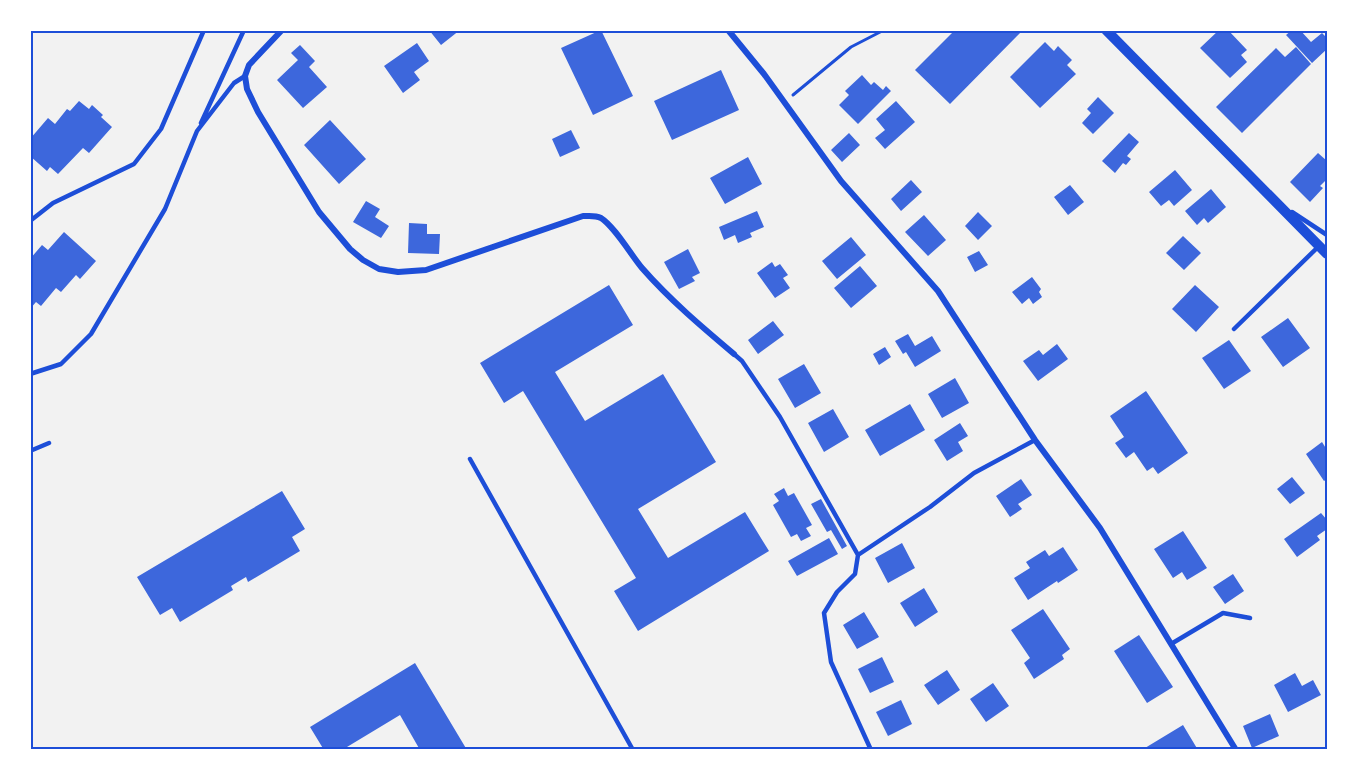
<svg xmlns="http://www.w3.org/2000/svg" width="1357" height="780" viewBox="0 0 1357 780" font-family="'IBM Plex Serif',serif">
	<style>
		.building { fill: #3d67dc }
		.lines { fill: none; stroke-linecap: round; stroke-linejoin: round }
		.path { stroke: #1d4ed8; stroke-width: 3 }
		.service { stroke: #1d4ed8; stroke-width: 4.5 }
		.minor { stroke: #1d4ed8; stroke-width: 6 }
		.tertiary { stroke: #1d4ed8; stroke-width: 10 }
		.neatline { fill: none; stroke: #1d4ed8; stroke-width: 2 }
	</style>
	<rect width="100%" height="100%" fill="#f2f2f2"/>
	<path class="building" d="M429 30H460L441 45Z
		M601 30 633 96 593 115 561 48Z
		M955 30H1023L950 104 915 70Z
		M1219 30H1228L1247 50 1241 55 1247 62 1230 78 1200 48Z
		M1292 30H1300L1311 42 1322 33 1327 38V49L1312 63 1286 35Z
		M1045 42 1054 51 1058 46 1072 60 1067 65 1076 74 1040 108 1010 77Z
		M417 43 429 61 414 72 420 80 403 93 384 66Z
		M300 45 315 61 309 67 327 87 303 108 277 80 298 60 291 53Z
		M1296 47 1311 64 1242 133 1216 107 1276 48 1285 57Z
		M721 70 739 110 672 140 654 101Z
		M862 75 871 85 874 82 883 90 886 86 891 91 858 124 839 105 849 95 845 91Z
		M1098 97 1114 113 1093 134 1082 123 1091 113 1087 109Z
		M79 101 89 109 92 105 103 115 101 117 112 127 89 153 83 148 58 174 50 167 47 171 30 156V139L48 118 55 124 67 109 70 111Z
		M896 101 915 122 885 149 875 138 885 130 876 119Z
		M330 120 366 159 339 184 304 145Z
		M571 130 580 148 560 157 552 139Z
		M849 133 860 145 842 162 831 150Z
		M1129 133 1139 142 1127 156 1131 159 1126 165 1123 163 1115 173 1102 161Z
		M1318 153 1327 161V179L1320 186 1323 188 1310 202 1290 182Z
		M748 157 762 184 725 204 710 178Z
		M1175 170 1192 190 1174 206 1169 200 1161 206 1149 192Z
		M911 180 922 192 901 211 891 199Z
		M1070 185 1084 202 1068 215 1054 197Z
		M1211 189 1226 207 1208 223 1204 218 1197 225 1185 211Z
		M366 201 380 209 375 217 389 226 381 238 353 222Z
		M757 211 764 227 750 233 752 237 738 243 735 235 724 240 719 227Z
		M978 212 992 226 978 240 965 226Z
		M924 215 946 240 928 256 905 232Z
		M409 223 427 224V234H440L439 254 408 253Z
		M64 232 96 261 80 279 76 275 61 292 56 288 41 306 36 302 30 309V259L42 245 48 250Z
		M1183 236 1201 253 1184 270 1166 253Z
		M851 237 866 255 837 279 822 261Z
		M688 249 700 273 692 277 695 281 679 289 664 262Z
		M979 251 988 265 975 272 967 257Z
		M772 262 775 267 780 264 788 275 783 278 790 288 775 298 757 273Z
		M860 266 877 286 851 308 834 288Z
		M1032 277 1041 289 1039 292 1042 297 1033 304 1029 298 1022 304 1012 292Z
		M609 285 633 325 555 372 585 421 663 374 716 462 638 509 668 558 745 512 769 551 638 631 614 591 636 578 523 391 504 403 480 363Z
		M1195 285 1219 307 1196 332 1172 309Z
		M1288 318 1310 348 1283 367 1261 337Z
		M773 321 784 335 758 354 748 340Z
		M908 334 915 346 932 336 941 351 915 367 906 352 903 354 895 341Z
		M1229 340 1251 371 1224 389 1202 358Z
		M1057 344 1068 359 1038 381 1023 361 1039 350 1043 355Z
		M885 347 891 357 879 365 873 354Z
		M804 364 821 393 795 408 778 379Z
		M955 378 969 403 942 418 928 394Z
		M1146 391 1188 453 1158 474 1153 467 1147 471 1134 452 1126 458 1115 443 1124 437 1110 416Z
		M910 404 925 430 880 456 865 430Z
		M833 409 849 437 824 452 808 423Z
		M960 423 968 436 958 442 963 451 947 461 934 440Z
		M1322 442 1327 450V479L1324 481 1306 454Z
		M1292 477 1305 493 1290 504 1277 489Z
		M1021 479 1032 495 1018 504 1022 509 1010 517 996 496Z
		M784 488 788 496 794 493 812 525 806 528 811 536 801 541 797 534 791 537 773 505 779 501 774 494Z
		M282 491 305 529 292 537 300 551 248 582 246 577 231 586 233 590 180 622 172 608 160 615 137 577Z
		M821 499 847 546 842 549 831 530 827 532 811 504Z
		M1321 513 1327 520V529L1317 536 1320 540 1297 557 1284 539Z
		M1183 531 1207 568 1187 580 1182 572 1173 578 1154 549Z
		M829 538 838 554 797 576 788 561Z
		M902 543 915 568 888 583 875 558Z
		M1063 547 1078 570 1058 583 1057 581 1028 600 1014 578 1030 568 1026 562 1045 550 1049 556Z
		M1233 574 1244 591 1225 604 1213 587Z
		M924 588 938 612 915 627 900 603Z
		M1043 609 1070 649 1062 655 1064 659 1034 679 1024 663 1030 658 1011 630Z
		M864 612 879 637 857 649 843 625Z
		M1139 635 1173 687 1147 703 1114 651Z
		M882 657 894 682 870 693 858 669Z
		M415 663 467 750H420L400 715 342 750H324L310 727Z
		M947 670 960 690 938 705 924 685Z
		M1295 673 1302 686 1313 680 1321 695 1288 712 1274 685Z
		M993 683 1009 706 986 722 970 699Z
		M901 700 912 724 888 736 876 712Z
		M1270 714 1279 736 1252 748 1243 726Z
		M1183 725 1198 750H1146L1145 748Z"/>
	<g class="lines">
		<path class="path" d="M793 95 851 47 884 30"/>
		<path class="service" d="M201 123 244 30
			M1292 212 1327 235
			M30 221 53 203 134 164 161 129 204 30
			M1234 329 1319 246
			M734 354 742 361 780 417 858 555 855 574 837 592 824 613 831 662 871 750
			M30 374 61 364 91 334 165 209 197 131 234 83 245 76
			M30 451 49 443
			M470 459 633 750
			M858 555 930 507 974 473 1035 440
			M1171 644 1223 613 1250 618"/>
		<path class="minor" d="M282 30 249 65 245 76 247 89 258 112 319 212 350 249 363 260 379 269 398 272 426 270 583 216C590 216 595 215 601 218 615 227 631 255 642 268 670 300 702 327 734 354
			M728 30 764 74 841 181 938 291 1035 440 1100 528 1236 750"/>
		<path class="tertiary" d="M1106 30 1327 254"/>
	</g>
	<rect width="1357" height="780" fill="none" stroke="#ffffff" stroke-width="63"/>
	<rect x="32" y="32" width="1294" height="716" class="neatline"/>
</svg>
